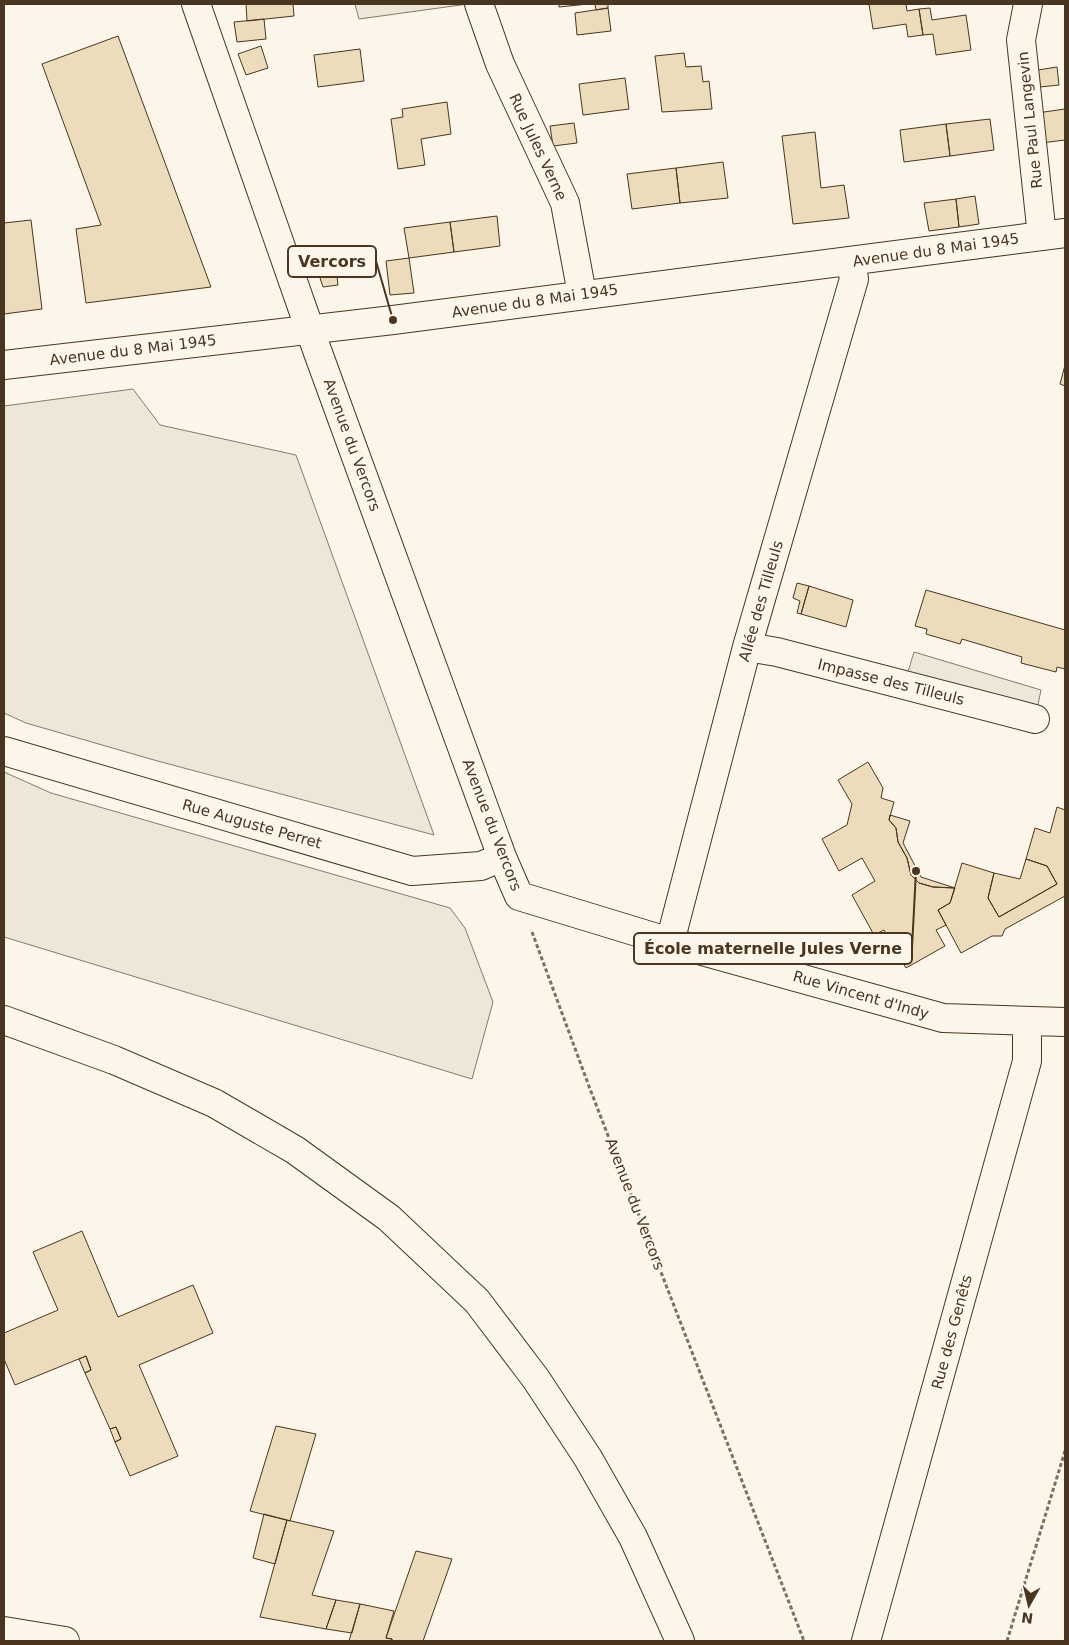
<svg xmlns="http://www.w3.org/2000/svg" width="1069" height="1645" viewBox="0 0 1069 1645" font-family="'DejaVu Sans',sans-serif">
	<style>
		.parking { fill: #ede7d9; stroke: #887966 }
		.building { fill: #ecdcbc; stroke: #4a3520 }
		.lines { fill: none; stroke-linecap: round; stroke-linejoin: round }
		.street-casing { stroke: #4a3520; stroke-width: 30 }
		.primary-casing { stroke: #4a3520; stroke-width: 30 }
		.path { stroke: #7f6f5c; stroke-width: 3; stroke-dasharray: 4 2.5; stroke-linecap: butt }
		.street { stroke: #fbf6e9; stroke-width: 28 }
		.primary { stroke: #fbf6e9; stroke-width: 28 }
		.labels { text-anchor: middle; stroke-width: 4; stroke-linejoin: round; paint-order: stroke }
		.street-label { font-size: 15px; fill: #4a3520; stroke: #fbf6e9 }
		.leader { fill: none; stroke: #4a3520; stroke-width: 2 }
		.callout-dot { fill: #4a3520; stroke: #fbf6e9; stroke-width: 2 }
		.callout { fill: #fbf6e9; stroke: #4a3520; stroke-width: 2 }
		.callout-label { font-size: 16px; text-anchor: middle; font-weight: bold; fill: #4a3520 }
	</style>
	<rect width="100%" height="100%" fill="#fbf6e9"/>
	<path class="parking" d="M355 4H468L359 19Z
		M133 389 160 425 296 455 434 835 154 760 26 723 4 713V406Z
		M914 652 1041 690 1035 719 904 685Z
		M4 772 51 793 450 908 465 928 493 1002 472 1079 4 937Z"/>
	<path class="building" d="M246 4H293L294 16 247 21Z
		M559 4H588L559 7Z
		M595 4H608V8L596 10Z
		M869 4H906L907 11 919 9 923 35 908 37 906 24 873 29Z
		M608 8 611 31 577 35 575 13Z
		M930 8 932 20 966 15 971 50 936 55 933 34 923 35 919 9Z
		M264 19 266 39 237 42 234 22Z
		M118 36 211 287 86 303 76 229 101 225 42 64Z
		M261 46 268 68 246 75 238 54Z
		M360 49 364 81 318 87 314 55Z
		M684 53 686 67 701 66 703 82 709 81 712 109 662 112 655 56Z
		M1057 67 1059 85 1040 87 1038 70Z
		M625 78 629 109 583 115 579 84Z
		M447 102 451 134 421 139 425 165 398 169 391 119 403 117 402 109Z
		M1065 109V140L1041 143 1037 113Z
		M990 119 994 150 950 156 946 124Z
		M574 123 577 143 553 146 550 126Z
		M946 124 950 156 904 162 900 130Z
		M815 132 821 188 844 185 849 218 793 224 782 136Z
		M723 162 728 198 680 203 676 168Z
		M676 168 680 203 632 209 627 174Z
		M975 196 979 224 959 227 956 199Z
		M956 199 959 227 929 231 924 203Z
		M497 216 500 246 454 252 450 222Z
		M31 220 42 309 4 314V223Z
		M450 222 454 252 409 258 404 228Z
		M409 258 414 293 390 295 386 261Z
		M336 268 338 285 323 287 317 269Z
		M1065 365V386L1060 384Z
		M797 583 809 586 801 614 797 613 800 601 793 598Z
		M809 586 853 600 846 627 801 614Z
		M926 590 1065 630V669L1057 667 1056 672 1021 663 1022 657 962 639 960 644 926 634 927 629 915 626Z
		M868 762 883 788 881 798 894 802 889 820 896 828 898 842 907 858 911 875 919 883 933 887 955 888 950 903 938 910 946 925 936 930 945 946 906 968 884 930 874 935 852 895 875 881 862 858 839 871 822 839 847 825 852 804 838 780Z
		M1057 807 1065 810V896L1005 929 1002 936H992L961 953 938 910 950 903 962 863 994 873 988 898 999 917 1057 884 1047 866 1026 859 1035 828 1050 833Z
		M890 815 910 821 903 843 921 877 955 888 933 887 919 883 911 875 907 858 898 842 896 828 889 820Z
		M1026 859 1047 866 1057 884 999 917 988 898 994 873 1020 879Z
		M82 1231 118 1317 193 1285 213 1333 139 1365 178 1456 130 1476 115 1442 121 1439 116 1427 110 1429 85 1373 91 1370 86 1356 15 1385 4 1359V1333L58 1310 33 1252Z
		M86 1356 91 1370 85 1373 79 1359Z
		M276 1426 316 1434 290 1521 250 1511Z
		M116 1427 121 1439 115 1442 110 1429Z
		M264 1514 287 1520 275 1564 253 1558Z
		M287 1520 334 1531 312 1595 336 1600 326 1629 260 1617Z
		M416 1551 452 1559 423 1641H392V1639L386 1638Z
		M336 1600 360 1604 352 1633 326 1629Z
		M360 1604 394 1611 386 1638 392 1639V1641H349Z"/>
	<g class="lines">
		<g class="street-casing">
			<path id="street" d="M196 4 317 350 502 857 519 896 670 942 943 1018 1065 1022
				M479 4 500 64 565 203 582 294
				M1028 4 1021 40 1042 236
				M4 365 393 320 1065 233
				M747 647 777 652 1035 719
				M4 751 412 871 481 866 502 857
				M670 942 747 647 854 279 851 261
				M4 1631 65 1641
				M866 1641 1027 1061V1021"/>
		</g>
		<g class="primary-casing">
			<path id="primary" d="M4 1020 114 1060 214 1103 295 1150 389 1218 477 1301 536 1379 588 1458 633 1537 680 1641"/>
		</g>
		<path class="path" d="M532 932 590 1089 804 1641
			M1007 1641 1065 1451"/>
		<use href="#street" class="street"/>
		<use href="#primary" class="primary"/>
	</g>
	<g class="labels">
		<g class="street-label">
			<text transform="translate(1030 120) rotate(-96)" y="5">Rue Paul Langevin</text>
			<text transform="translate(538 147) rotate(65)" y="5">Rue Jules Verne</text>
			<text transform="translate(936 250) rotate(-8)" y="5">Avenue du 8 Mai 1945</text>
			<text transform="translate(535 301) rotate(-8)" y="5">Avenue du 8 Mai 1945</text>
			<text transform="translate(133 350) rotate(-7)" y="5">Avenue du 8 Mai 1945</text>
			<text transform="translate(352 445) rotate(70)" y="5">Avenue du Vercors</text>
			<text transform="translate(761 601) rotate(-74)" y="5">Allée des Tilleuls</text>
			<text transform="translate(891 682) rotate(14)" y="5">Impasse des Tilleuls</text>
			<text transform="translate(252 824) rotate(16)" y="5">Rue Auguste Perret</text>
			<text transform="translate(492 825) rotate(69)" y="5">Avenue du Vercors</text>
			<text transform="translate(861 995) rotate(16)" y="5">Rue Vincent d'Indy</text>
			<text transform="translate(635 1204) rotate(69)" y="5">Avenue du Vercors</text>
			<text transform="translate(952 1332) rotate(-75)" y="5">Rue des Genêts</text>
		</g>
	</g>
	<path class="leader" d="M393 320L376 261M916 871L912 948"/>
	<g class="callout-dot">
		<circle cx="393" cy="320" r="5"/>
		<circle cx="916" cy="871" r="5"/>
	</g>
	<g class="callout">
		<rect x="288" y="246" width="88" height="31" rx="5"/>
		<rect x="634" y="933" width="278" height="31" rx="5"/>
	</g>
	<g class="callout-label">
		<text x="332" y="267">Vercors</text>
		<text x="773" y="954">École maternelle Jules Verne</text>
	</g>
	<rect width="1069" height="1645" fill="none" stroke="#4a3520" stroke-width="10"/>
	<g transform="translate(1029 1605) rotate(188)" stroke="#fbf6e9" stroke-width="4" paint-order="stroke">
	<path d="M0-4L9 19L0 12L-9 19Z" fill="#4a3520"/>
	<text y="-8" font-size="14" font-weight="bold" text-anchor="middle" fill="#4a3520">N</text>
	</g>
</svg>
